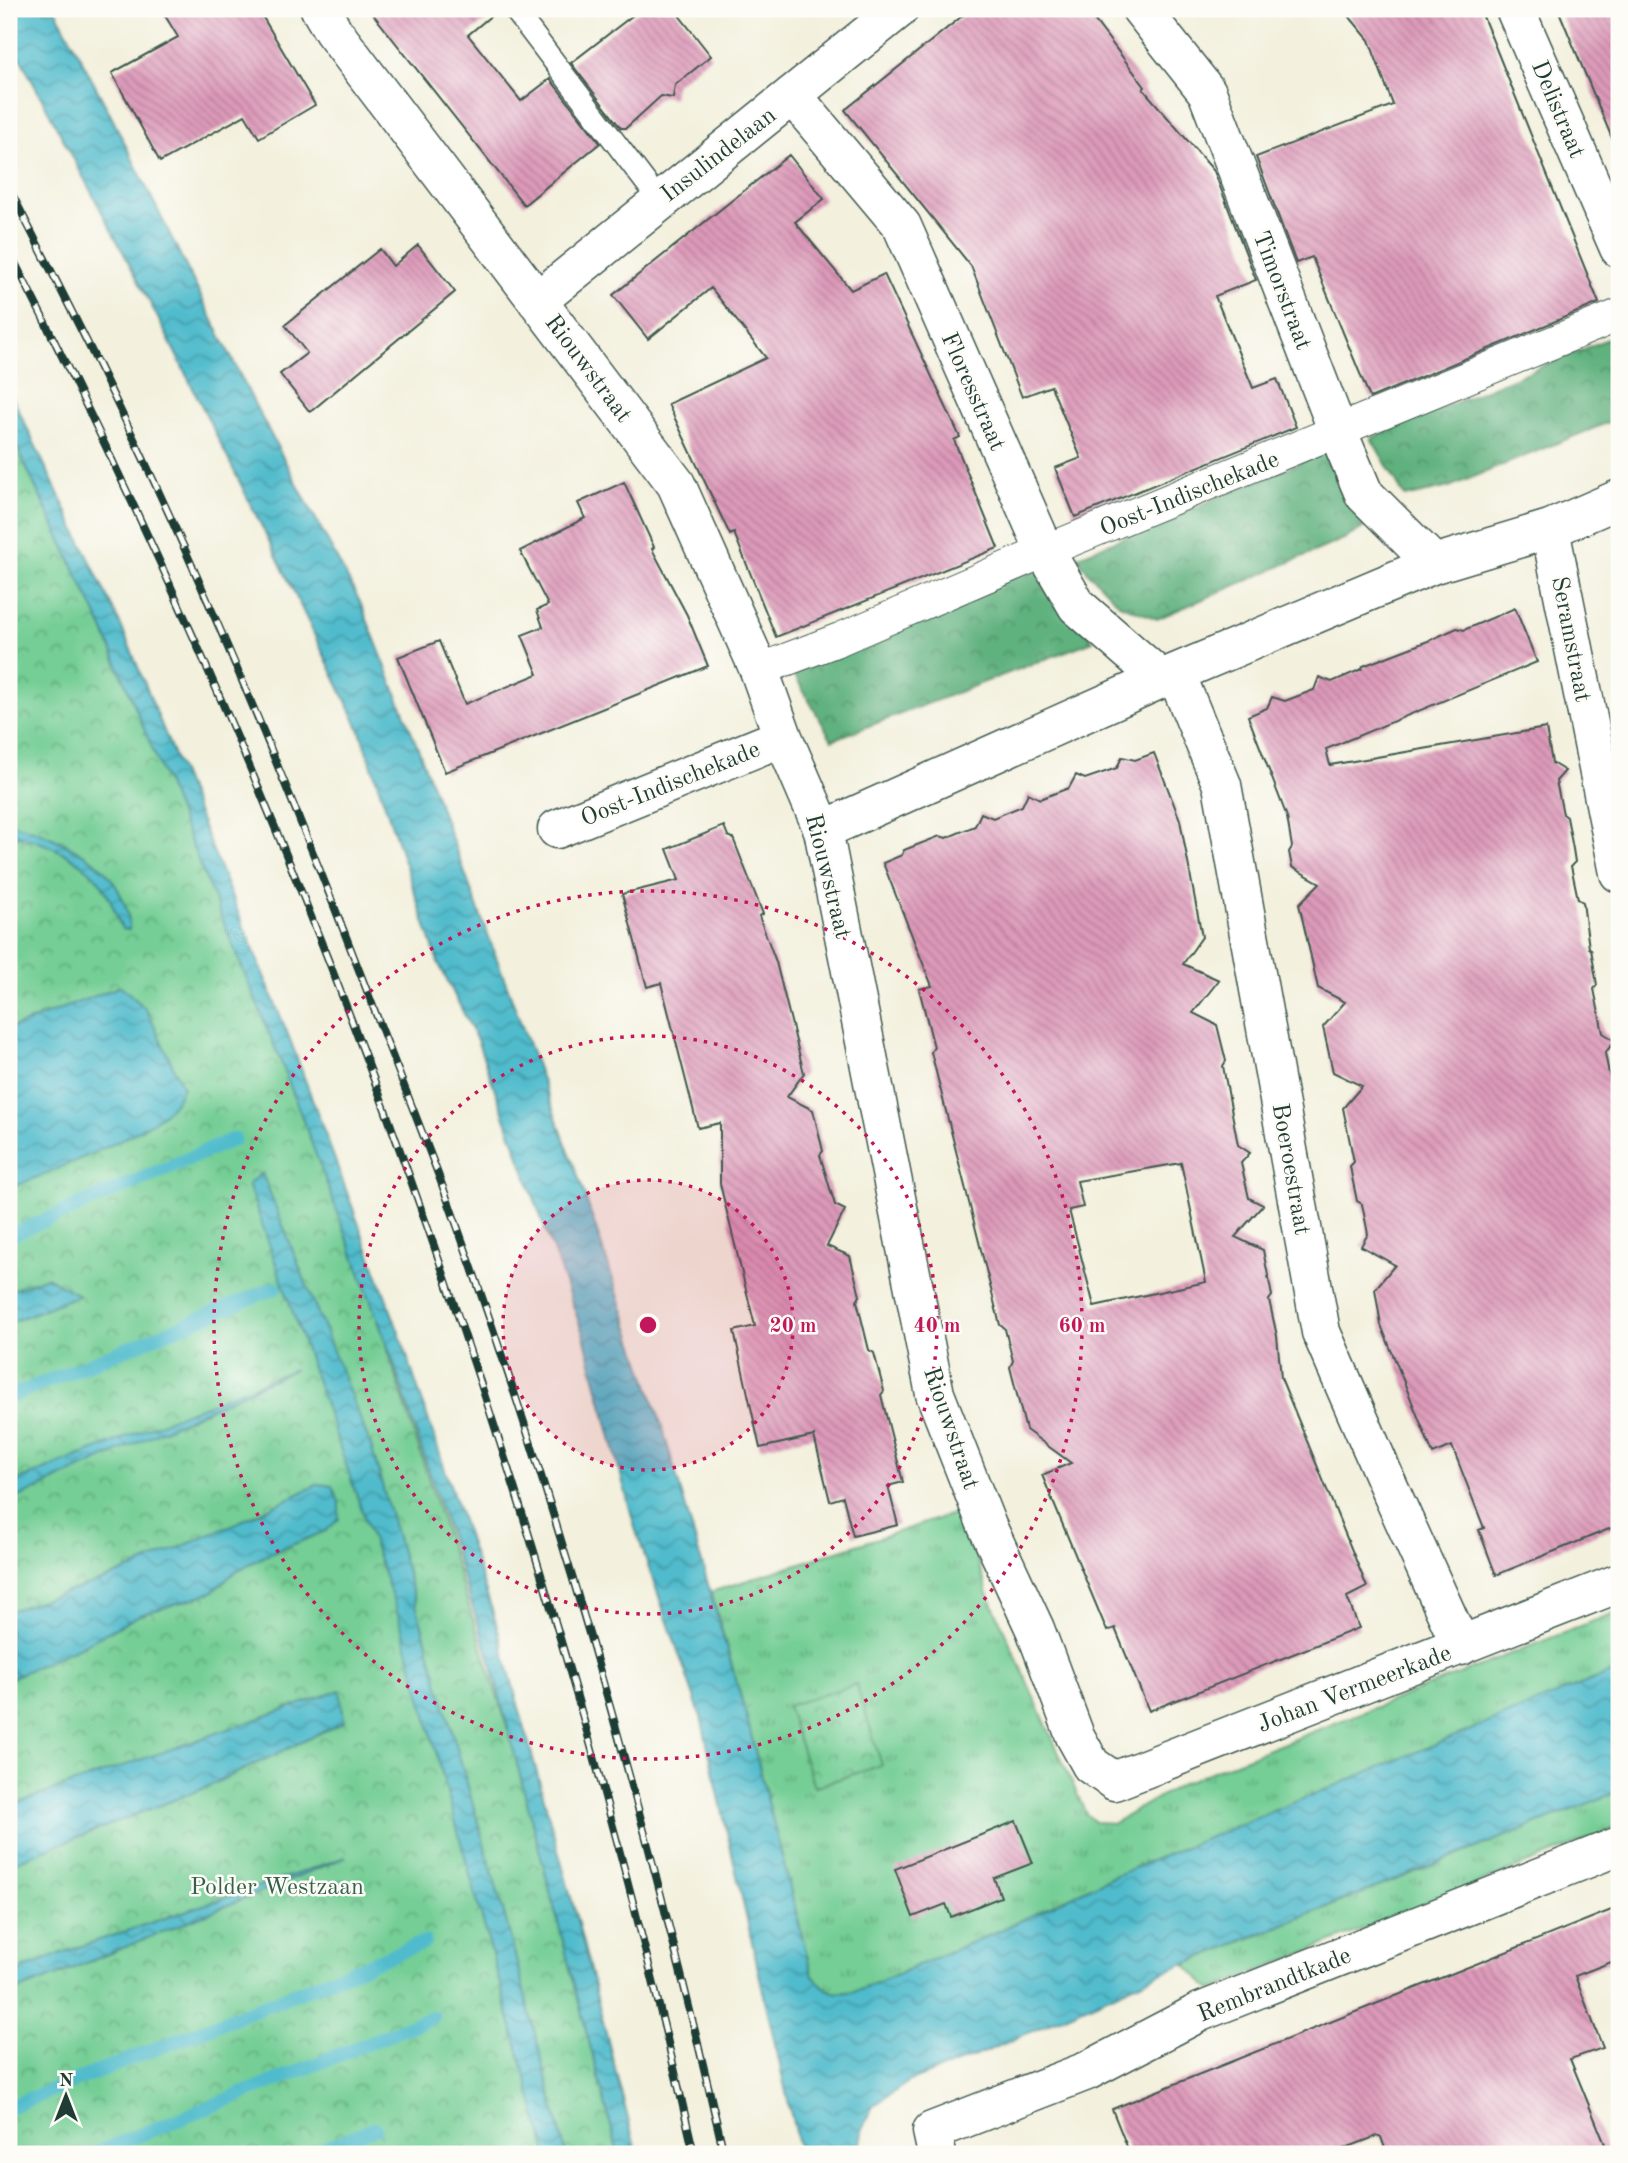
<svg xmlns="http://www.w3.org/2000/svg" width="1628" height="2163" viewBox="0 0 1628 2163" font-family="'Old Standard TT',serif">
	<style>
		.grass { fill: url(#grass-tufts); stroke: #4a8664; stroke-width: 2 }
		.forest { fill: url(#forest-crowns); stroke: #3f7759; stroke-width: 2 }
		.park { fill: url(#park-crowns); stroke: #4a8664; stroke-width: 2 }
		.water { fill: url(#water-waves); stroke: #387c80; stroke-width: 2 }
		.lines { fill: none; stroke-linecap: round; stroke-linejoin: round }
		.stream { stroke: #50bbcc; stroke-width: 14 }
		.building { fill: url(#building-back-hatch); fill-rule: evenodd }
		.service-casing { stroke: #3f584d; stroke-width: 24 }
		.pedestrian-casing { stroke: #3f584d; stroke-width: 34 }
		.minor-casing { stroke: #3f584d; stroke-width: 41 }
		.service { stroke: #fff; stroke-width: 21 }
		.pedestrian { stroke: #fff; stroke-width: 32 }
		.minor { stroke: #fff; stroke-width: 38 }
		.rail-casing { stroke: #1f3d34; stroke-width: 8 }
		.rail { stroke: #fdfcf7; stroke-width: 5; stroke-dasharray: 16; stroke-linecap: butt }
		.ring { fill: none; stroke: #c2185b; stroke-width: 3.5; stroke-dasharray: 3.5 7 }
		.labels { text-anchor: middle; stroke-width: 5; stroke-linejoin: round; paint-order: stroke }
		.street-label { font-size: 24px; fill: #1f3d34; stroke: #fdfcf7 }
		.park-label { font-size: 24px; fill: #34614c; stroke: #fdfcf7 }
		.centre { fill: #c2185b; stroke: #fdfcf7; stroke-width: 3.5 }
		.ring-label { font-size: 21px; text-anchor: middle; font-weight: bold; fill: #c2185b; stroke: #fdfcf7; stroke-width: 5; stroke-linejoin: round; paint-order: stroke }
	</style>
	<defs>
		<pattern id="grass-tufts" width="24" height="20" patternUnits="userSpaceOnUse" patternTransform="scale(1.75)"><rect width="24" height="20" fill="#74ce95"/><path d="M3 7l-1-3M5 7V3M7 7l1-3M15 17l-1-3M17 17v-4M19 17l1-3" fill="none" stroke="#5fa87a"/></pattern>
		<pattern id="forest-crowns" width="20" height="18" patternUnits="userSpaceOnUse" patternTransform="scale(1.75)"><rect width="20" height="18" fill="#5fb17e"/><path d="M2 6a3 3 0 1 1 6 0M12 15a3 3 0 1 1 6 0" fill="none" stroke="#4e9168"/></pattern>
		<pattern id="park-crowns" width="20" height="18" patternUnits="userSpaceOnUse" patternTransform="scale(1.75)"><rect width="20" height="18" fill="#74ce95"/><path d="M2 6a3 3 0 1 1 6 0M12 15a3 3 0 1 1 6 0" fill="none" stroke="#5fa87a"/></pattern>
		<pattern id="water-waves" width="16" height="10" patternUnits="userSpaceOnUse" patternTransform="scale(1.75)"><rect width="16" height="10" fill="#50bbcc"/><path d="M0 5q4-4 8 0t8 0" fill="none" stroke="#4299a6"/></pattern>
		<pattern id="building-back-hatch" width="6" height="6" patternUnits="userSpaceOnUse" patternTransform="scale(1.75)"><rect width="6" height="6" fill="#dd99b9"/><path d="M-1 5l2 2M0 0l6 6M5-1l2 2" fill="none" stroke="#b37e97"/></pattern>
	</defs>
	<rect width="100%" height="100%" fill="#fdfcf7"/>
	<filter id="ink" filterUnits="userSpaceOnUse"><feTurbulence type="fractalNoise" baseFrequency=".0143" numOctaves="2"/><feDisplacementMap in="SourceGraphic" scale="14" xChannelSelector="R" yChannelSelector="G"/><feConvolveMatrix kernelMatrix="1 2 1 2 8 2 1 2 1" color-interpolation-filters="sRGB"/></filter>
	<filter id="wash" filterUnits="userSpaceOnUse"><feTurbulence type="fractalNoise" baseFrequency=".00686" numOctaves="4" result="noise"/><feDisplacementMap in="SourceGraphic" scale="28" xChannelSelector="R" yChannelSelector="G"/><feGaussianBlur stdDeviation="1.57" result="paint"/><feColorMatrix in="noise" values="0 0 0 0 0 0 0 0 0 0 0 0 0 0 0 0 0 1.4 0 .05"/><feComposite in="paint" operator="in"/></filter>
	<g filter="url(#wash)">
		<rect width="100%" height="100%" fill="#f3f0dd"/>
		<path class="grass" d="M962 1511 988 1594 1086 1814 1095 1822 1114 1823 1183 1783 1619 1611V1669L1112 1877 1003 1929 860 1990C834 1995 830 1995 812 1975L746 1715 711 1592Z
			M1619 1791V1827L1211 1990 1185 1964Z"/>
		<path class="forest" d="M1619 334V418L1449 487 1405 497 1371 438Z
			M1328 451 1371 523 1346 538 1157 619 1119 604 1088 572 1077 557Z
			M1037 566 1093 641 832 740 793 673Z"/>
		<path class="park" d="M9 408 228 909 365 1279 554 1874 622 2154H9Z
			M856 1684 882 1765 814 1787 787 1706Z"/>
		<path class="water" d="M9 9H55L110 114 255 405 360 602 418 748 581 1184 662 1426 746 1715 812 1975C830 1995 834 1995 860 1990L1003 1929 1112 1877 1619 1669V1791L1158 1974 988 2051 910 2081 873 2106 863 2127 860 2143 862 2154H800L701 1717 635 1528 584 1336 477 1040 438 962 359 728 280 563 157 316 9 37Z
			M9 390 122 628 291 1042 400 1335 494 1616 574 1908 637 2154H618L492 1667 393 1361 283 1067 103 629 9 431Z
			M9 824C33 826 83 851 101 867 116 881 131 910 129 930L122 929C116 915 111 898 102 885 84 859 40 838 9 835Z
			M121 986 145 1008 151 1019 183 1088C180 1092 178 1098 175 1102 151 1135 49 1171 9 1189V1029Z
			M262 1173 371 1446 507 1924 566 2154H547L398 1614 248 1184Z
			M46 1277 79 1295 9 1323V1291Z
			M295 1369 9 1502V1484Z
			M319 1484 332 1486 339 1502V1519L326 1531 265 1556 236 1571 212 1592 140 1615 82 1646 9 1679V1611L107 1579 248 1518Z
			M340 1690 344 1722 207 1787 9 1864V1806Z
			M346 1857 42 1981 9 1994V1974L70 1950Z"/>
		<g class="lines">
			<path class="stream" d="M9 1236 234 1139
				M9 1397 275 1288
				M9 2107 425 1942
				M93 2154 433 2017
				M311 2154 375 2128"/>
		</g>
		<g id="blocks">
			<path class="building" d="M161 9H258L315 105 259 138 245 115 160 162 112 73 178 37Z
				M369 9H499L468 35 521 101 550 79 600 143 524 205Z
				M641 9H674L711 56 675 85 673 98 661 96 626 128H621L571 63Z
				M971 9H1086L1145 87 1143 89 1214 171 1256 280 1215 296 1253 388 1277 379 1296 427 1075 517 1055 468 1081 458 1051 386 1022 397 971 266 845 110Z
				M1343 9H1480L1599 303 1370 398 1312 257 1296 263 1256 157 1393 105 1369 40Z
				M1558 9H1619V155Z
				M789 155 824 199 795 222 851 290 884 274 960 437 954 440 998 548 776 637 734 533 730 535 668 404 766 358 711 288 648 339 613 295Z
				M418 245 455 292 310 412 280 374 307 353 285 325 380 249 393 266Z
				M624 482 654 547 652 549 687 615 708 666 445 772 398 657 439 641 465 704 538 674 522 635 543 627 537 610 548 605 520 551 585 518 578 503Z
				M1515 608 1537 662 1326 749 1330 765 1546 728 1552 763 1565 771 1556 781 1563 814 1567 817 1573 849 1575 862 1571 866 1578 899 1583 902 1589 948 1591 949 1597 985 1594 989 1603 1033 1615 1041 1605 1053 1612 1089 1617 1092 1619 1107V1525L1496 1575 1479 1530 1484 1528 1452 1446 1433 1454 1381 1325 1375 1289 1395 1265 1361 1246 1368 1234 1362 1204 1357 1201 1352 1177 1350 1166 1354 1162 1343 1108 1362 1086 1333 1072 1323 1027 1345 1002 1318 988 1299 904 1320 883 1292 867 1289 852 1292 847 1287 817 1248 716 1267 708 1272 697 1285 701 1314 690 1319 677 1332 682 1362 669 1363 666 1428 641 1457 628 1464 630Z
				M1154 753 1180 820 1202 937 1183 964 1219 980 1193 1013 1217 1025 1226 1061 1223 1066 1238 1145 1250 1153 1241 1163 1249 1198 1263 1205 1235 1237 1263 1250 1272 1296 1269 1300 1277 1336 1281 1378 1367 1587 1347 1597 1359 1628 1149 1711 1115 1628 1107 1631 1042 1475 1071 1463 1026 1430 1010 1367 1013 1361 1005 1329 1000 1325 931 1052 934 1047 919 989 932 986 883 863 902 855 904 850 940 836 946 838 975 826 981 813 993 818 1022 806 1028 793 1040 799 1069 788 1076 775 1085 779 1117 768 1122 757 1135 760ZM1181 1163 1206 1282 1094 1306 1069 1210 1083 1207 1077 1181Z
				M724 826 728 836 733 838 763 914 759 916 776 962 804 1073 787 1097 813 1110 823 1151 820 1155 835 1205 845 1210 827 1246 850 1256 860 1296 857 1301 869 1350 874 1353 884 1391 881 1395 903 1482 888 1486 898 1525 853 1536 843 1497 830 1501 814 1436 760 1448 734 1331 755 1326 720 1184V1123L698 1128 661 983 647 987 622 894 679 880 667 849Z
				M1016 1821 1033 1863 994 1878 1001 1897 951 1917 946 1904 913 1917 895 1869Z
				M1619 1907V1959L1575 1976 1603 2048 1570 2059 1609 2154H1387L1381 2137 1377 2136 1330 2154H1130L1112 2109Z"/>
		</g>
	</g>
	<g filter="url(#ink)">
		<use href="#blocks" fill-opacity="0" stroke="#3f584d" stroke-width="2"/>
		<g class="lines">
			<g class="service-casing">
				<path id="service" d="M514 9 659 200"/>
			</g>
			<g class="pedestrian-casing">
				<path id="pedestrian" d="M759 670 840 639 1045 551 1619 315"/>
			</g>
			<g class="minor-casing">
				<path id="minor" d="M320 9 333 31 676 484 759 670 783 737 823 830 935 1394 987 1526 1035 1629 1075 1736 1091 1765 1114 1781 1619 1583
					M1141 9 1207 92 1338 432 1364 494 1434 564
					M1515 9 1619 248
					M792 95 902 226 1045 551 1077 606 1161 679
					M537 301 899 9
					M1550 529 1619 873
					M1176 674 1222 785 1321 1332 1388 1485 1461 1646
					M557 829 783 737
					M823 830 1161 679 1434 564 1550 529 1619 499
					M937 2154 932 2131 1087 2071 1200 2012 1619 1846"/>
			</g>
			<use href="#service" class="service"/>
			<use href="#pedestrian" class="pedestrian"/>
			<use href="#minor" class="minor"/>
			<g class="rail-casing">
				<path id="rail" d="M9 188C44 257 80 326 113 395 208 591 291 793 369 996 398 1072 429 1147 456 1223 565 1527 652 1840 724 2154
					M9 251C316 849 546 1499 694 2154"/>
			</g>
			<use href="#rail" class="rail"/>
		</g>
	</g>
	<circle cx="648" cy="1325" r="145" fill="#c2185b" fill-opacity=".12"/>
	<g class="ring">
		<circle cx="648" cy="1325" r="145"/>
		<circle cx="648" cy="1325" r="289"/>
		<circle cx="648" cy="1325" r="434"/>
	</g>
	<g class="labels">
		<g class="street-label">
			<text transform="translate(1559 109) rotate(67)" y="8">Delistraat</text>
			<text transform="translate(718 154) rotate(-38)" y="8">Insulindelaan</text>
			<text transform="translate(1283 290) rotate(69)" y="8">Timorstraat</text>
			<text transform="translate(589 368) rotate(53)" y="8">Riouwstraat</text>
			<text transform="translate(974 391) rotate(66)" y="8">Floresstraat</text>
			<text transform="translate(1189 493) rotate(-22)" y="8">Oost-Indischekade</text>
			<text transform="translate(1572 639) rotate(79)" y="8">Seramstraat</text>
			<text transform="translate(670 783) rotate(-22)" y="8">Oost-Indischekade</text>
			<text transform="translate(829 876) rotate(76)" y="8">Riouwstraat</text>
			<text transform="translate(1292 1169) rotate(80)" y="8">Boeroestraat</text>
			<text transform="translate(952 1428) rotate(71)" y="8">Riouwstraat</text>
			<text transform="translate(1354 1688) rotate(-21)" y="8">Johan Vermeerkade</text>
			<text transform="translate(1274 1984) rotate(-22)" y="8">Rembrandtkade</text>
		</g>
		<g class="park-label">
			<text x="277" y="1894">Polder Westzaan</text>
		</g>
	</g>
	<circle cx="648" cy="1325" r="10" class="centre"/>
	<g class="ring-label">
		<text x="793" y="1332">20 m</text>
		<text x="937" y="1332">40 m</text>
		<text x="1082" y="1332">60 m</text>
	</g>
	<rect width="1628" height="2163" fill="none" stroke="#fdfcf7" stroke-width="35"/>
	<g transform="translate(66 2096)" stroke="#fdfcf7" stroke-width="5" paint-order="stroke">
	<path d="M0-5L12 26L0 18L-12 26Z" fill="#1f3d34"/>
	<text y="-10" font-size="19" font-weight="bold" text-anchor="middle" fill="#1f3d34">N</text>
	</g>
</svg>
